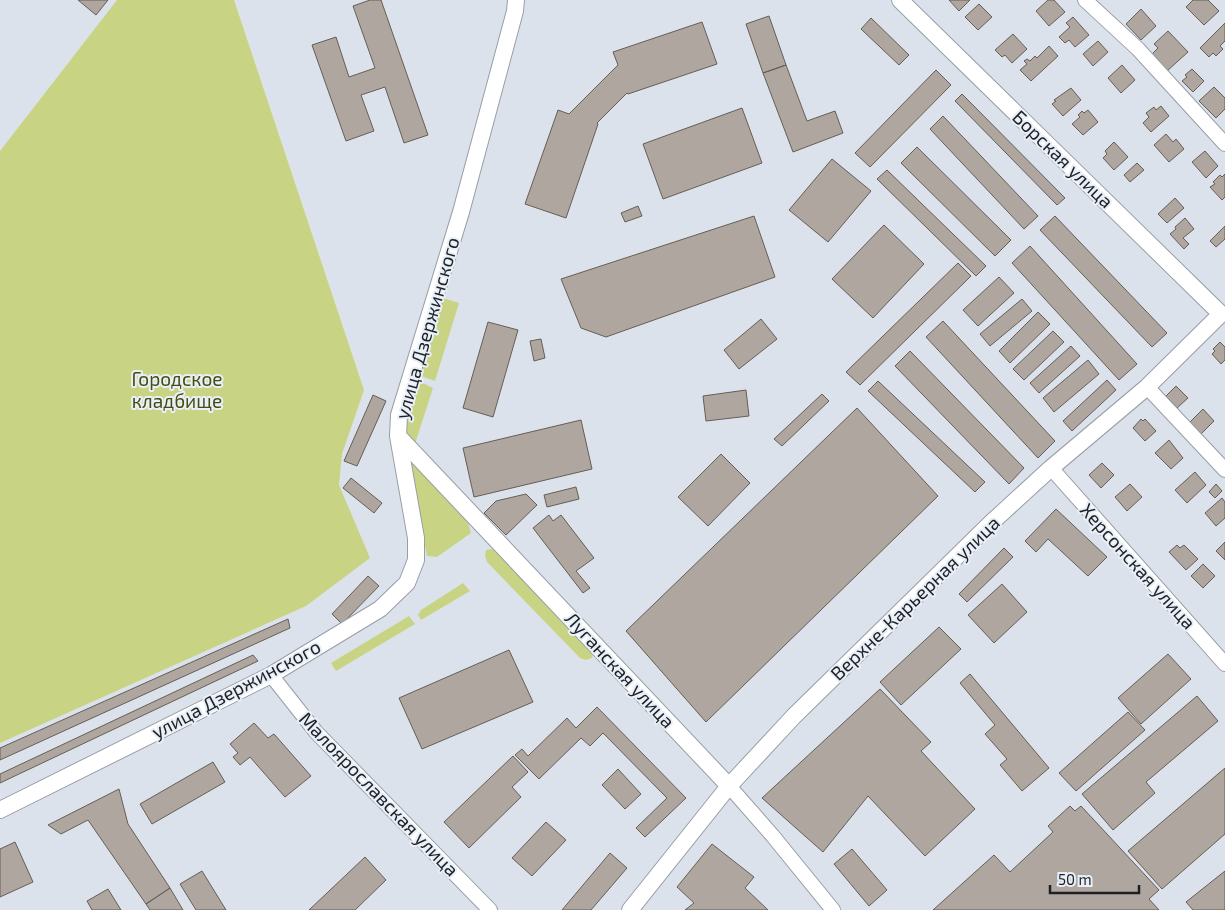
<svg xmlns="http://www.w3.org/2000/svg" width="1225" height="910" viewBox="0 0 1225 910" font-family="'Exo 2',sans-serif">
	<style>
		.green { fill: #c8d483 }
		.building { fill: #afa79f; stroke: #655e57 }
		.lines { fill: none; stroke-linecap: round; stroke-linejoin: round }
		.minor-casing { stroke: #989ea6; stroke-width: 16 }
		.tertiary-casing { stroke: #989ea6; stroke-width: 18 }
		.minor { stroke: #fff; stroke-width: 14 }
		.tertiary { stroke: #fff; stroke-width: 16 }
		.labels { text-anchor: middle; stroke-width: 4; stroke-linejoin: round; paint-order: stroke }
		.street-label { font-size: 19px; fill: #1e2124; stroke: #e9eff8 }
		.park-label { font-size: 19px; fill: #464c0d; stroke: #e9eff8 }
	</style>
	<rect width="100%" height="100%" fill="#dce2eb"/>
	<path class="green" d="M117 0H234L364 390 342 454 339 485 370 558 306 606 0 743V151Z
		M440 297 459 303 435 381 415 374Z
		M413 378 433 388 414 447 402 428Z
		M406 453 468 523 471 533 437 557 427 556Z
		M492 549 498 552 593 653 592 658 586 660 580 658 487 562 485 556 486 550Z
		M463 583 470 591 421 620 418 615 421 610Z
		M409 616 415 624 336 671 331 663Z"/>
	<path class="building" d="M78 0H108L96 15Z
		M370 0H381L428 135 404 143 385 87 361 95 374 131 346 141 312 45 336 37 349 77 375 68 353 6Z
		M949 0H970L959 11Z
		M1048 0H1054L1065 12 1049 26 1036 11Z
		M1193 0H1208L1219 11 1204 25 1186 7Z
		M979 4 992 17 978 30 965 17Z
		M1141 9 1156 26 1141 40 1126 24Z
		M769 16 786 65 763 73 746 24Z
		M1073 17 1089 35 1075 47 1069 40 1065 43 1059 37 1070 27 1066 23Z
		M871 18 909 55 899 65 861 29Z
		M702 22 717 64 628 94 627 93 597 123 598 124 566 218 525 204 558 110 569 114 618 65 613 52Z
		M1225 23V41L1220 46 1223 49 1216 56 1213 53 1209 57 1200 48Z
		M1168 31 1188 52 1167 71 1152 54 1158 48 1154 44Z
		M1013 34 1027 49 1012 63 1005 55 1002 57 995 50Z
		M1098 41 1108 52 1093 66 1083 54Z
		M1049 46 1058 56 1031 81 1020 70 1027 64 1024 61 1027 59 1030 61 1035 56 1037 58Z
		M786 65 807 121 835 111 843 133 793 152 763 73Z
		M1122 65 1135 80 1121 93 1108 78Z
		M1192 69 1204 81 1193 92 1182 81 1187 77 1185 75Z
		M936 70 951 85 870 167 855 153Z
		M1214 87 1225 98V109L1216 118 1199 101Z
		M1071 88 1081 100 1063 116 1052 104 1056 101 1054 100Z
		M962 94 1065 198 1057 205 955 101Z
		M1161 106 1169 116 1151 132 1143 123 1149 117 1146 113 1154 107 1156 110Z
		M742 108 762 163 663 199 643 144Z
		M1088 110 1098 122 1083 135 1072 124 1080 117 1078 115 1082 111 1084 113Z
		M943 116 1038 216 1024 229 930 129Z
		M1166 134 1173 142 1176 139 1184 149 1169 162 1154 145Z
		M1114 142 1128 157 1114 170 1103 158 1107 154 1105 151Z
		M917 147 1011 240 995 256 901 163Z
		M1205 151 1218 166 1206 178 1192 162Z
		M832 159 871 191 828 242 789 210Z
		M1137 163 1144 170 1130 182 1124 175Z
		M887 170 986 266 976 276 877 179Z
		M1225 174V197L1222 200 1210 187 1215 184 1213 182 1220 175 1222 177Z
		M1175 198 1184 208 1167 223 1158 214Z
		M638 206 642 216 625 222 621 213Z
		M754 216 775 277 606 337 581 328 561 279Z
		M1055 216 1167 333 1152 347 1040 230Z
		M1185 218 1194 229 1183 238 1189 244 1184 249 1170 234 1176 229 1175 227Z
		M884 225 924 264 873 318 832 279Z
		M1225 226V239L1216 247 1210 241Z
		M1030 246 1137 364 1119 380 1012 263Z
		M958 263 971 276 860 385 846 372Z
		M999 277 1014 293 978 326 963 310Z
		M1022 299 1032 311 990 346 980 334Z
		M1038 312 1050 324 1010 363 999 351Z
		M761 319 777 339 739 369 724 350Z
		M943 321 1055 441 1038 458 926 337Z
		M488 322 518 330 493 417 463 408Z
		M1053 331 1064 342 1024 380 1013 369Z
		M541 339 545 358 534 361 530 341Z
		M1220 342 1225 347V360L1221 364 1212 354 1215 351 1213 349Z
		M1071 346 1080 356 1039 393 1030 383Z
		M910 351 1024 468 1009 484 895 366Z
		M1088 360 1099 374 1054 412 1043 398Z
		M1107 380 1116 390 1072 431 1063 421Z
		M878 381 985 482 975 492 868 391Z
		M1176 386 1188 398 1177 408 1166 396Z
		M746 390 749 416 706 421 703 396Z
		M822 394 829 401 782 446 774 439Z
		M373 395 386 401 357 466 344 461Z
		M857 408 938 496 706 722 626 631Z
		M1203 409 1214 421 1201 434 1190 422Z
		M1141 419 1143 421 1145 419 1156 431 1145 441 1133 428Z
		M581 420 592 469 474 497 463 448Z
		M1169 440 1183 458 1171 469 1155 453Z
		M721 454 750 483 708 526 678 497Z
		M1102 463 1114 475 1101 488 1089 475Z
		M1195 472 1206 485 1187 503 1175 490Z
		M351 478 382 503 374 513 343 488Z
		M1130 484 1142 497 1127 511 1115 497Z
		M1216 484 1222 491 1215 498 1209 492Z
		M576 487 579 499 547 507 544 495Z
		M526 494 537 505 506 535 484 513 496 501Z
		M1222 498 1225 502V518L1216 526 1205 513Z
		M1056 509 1107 557 1088 576 1048 539 1036 552 1025 541Z
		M549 515 553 521 561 515 594 558 576 571 590 588 583 593 533 528Z
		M1225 542V560L1216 551Z
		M1177 545 1180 548 1184 545 1198 559 1186 570 1169 552Z
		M1004 548 1013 557 967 602 959 594Z
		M1203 564 1215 576 1203 588 1191 576Z
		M368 576 379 586 342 624 332 614Z
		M1002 584 1027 612 994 643 968 615Z
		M288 619 290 628 0 760V748Z
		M939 627 961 649 901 705 880 682Z
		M509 650 533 702 422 749 399 698Z
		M1168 654 1191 679 1141 724 1118 698Z
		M253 655 258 661 0 783V774Z
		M970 674 1049 768 1022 791 1000 765 1007 759 985 734 995 725 960 683Z
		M880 689 931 742 921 751 975 809 925 856 868 796 823 852 762 798Z
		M1197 696 1218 721 1146 782 1155 793 1113 830 1082 794Z
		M597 707 686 798 645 837 636 828 667 798 603 733 590 746 581 738 539 779 515 755 522 749 528 756 567 718 576 728Z
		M1128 712 1145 730 1076 791 1059 773Z
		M254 723 268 738 274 734 311 776 285 797 250 757 240 765 233 757 238 753 230 744Z
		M513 756 528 772 512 787 521 797 469 848 444 822Z
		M213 762 225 782 152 824 140 804Z
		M1225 768V834L1162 889 1128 851Z
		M618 769 641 794 625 809 602 785Z
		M119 789 128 824 170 888 146 904 88 820 61 834 48 825Z
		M1070 806 1075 811 1081 806 1159 890 1149 899 1159 910H933L994 855 1010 872 1053 832 1048 826Z
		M546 822 566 840 532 876 512 858Z
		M15 842 33 882 0 897V849Z
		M712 844 754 877 745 888 768 910H685L694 903 677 887Z
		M852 849 887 890 869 906 834 864Z
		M610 853 627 868 591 910H562Z
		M365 857 386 880 355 910H309Z
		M202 871 226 910H196L180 884Z
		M1225 871V910H1193L1186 902Z
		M170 888 183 910H150L146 904Z
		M108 889 121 910H92L87 901Z"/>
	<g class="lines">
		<g class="minor-casing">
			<path id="minor" d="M1085 0 1138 49 1225 144
				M1147 387 1225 470
				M1051 468 1225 664
				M271 675 316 732 490 910
				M729 786 772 835 833 910"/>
		</g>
		<g class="tertiary-casing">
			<path id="tertiary" d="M398 436 729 786
				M0 810 271 675 380 609 407 583 416 560V538L398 436 399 415 461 212 515 11 516 0
				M630 910 729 786 794 716 992 522 1051 468 1147 387 1221 314 900 0"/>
		</g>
		<use href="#minor" class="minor"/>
		<use href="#tertiary" class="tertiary"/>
	</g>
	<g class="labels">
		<g class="street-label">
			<text transform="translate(1063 159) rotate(44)" y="7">Борская улица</text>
			<text transform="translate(427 328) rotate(-74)" y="7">улица Дзержинского</text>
			<text transform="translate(1138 566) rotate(48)" y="7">Херсонская улица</text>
			<text transform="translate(915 598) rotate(-44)" y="7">Верхне-Карьерная улица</text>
			<text transform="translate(620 670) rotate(47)" y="7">Луганская улица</text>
			<text transform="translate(236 689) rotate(-28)" y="7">улица Дзержинского</text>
			<text transform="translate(379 794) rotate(46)" y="7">Малоярославская улица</text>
		</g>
		<g class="park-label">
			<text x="177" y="386">Городское<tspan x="177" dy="22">кладбище</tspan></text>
		</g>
	</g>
	<path d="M1050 885v8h89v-8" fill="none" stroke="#1e2124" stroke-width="2.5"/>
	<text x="1058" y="885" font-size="15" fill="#1e2124" stroke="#e9eff8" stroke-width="4" paint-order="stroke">50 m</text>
</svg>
